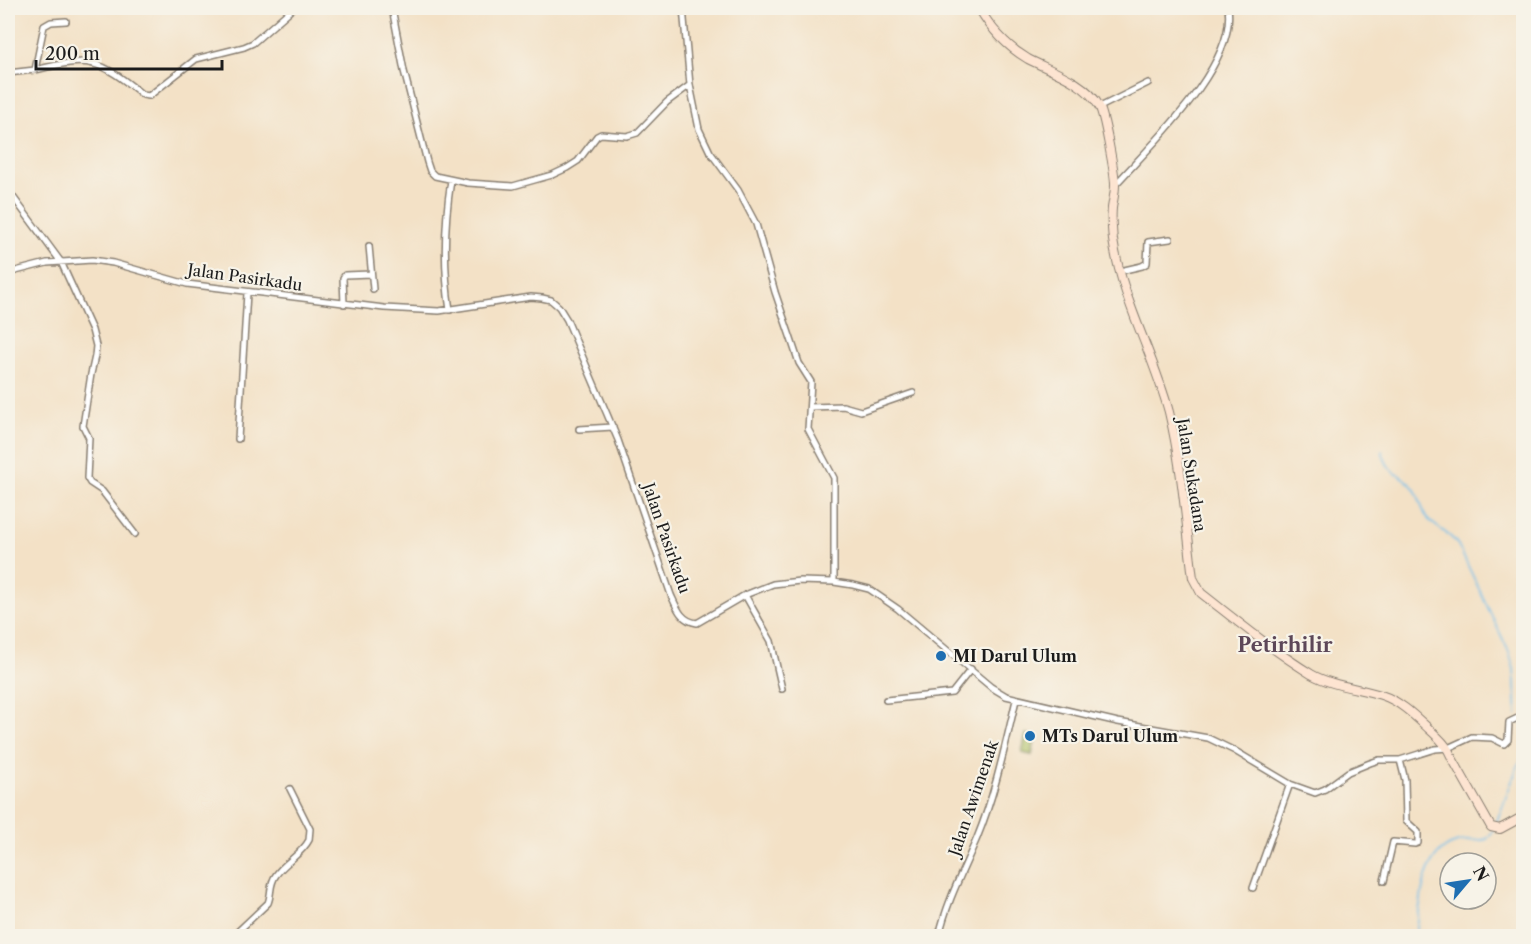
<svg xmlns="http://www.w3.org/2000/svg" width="1531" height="944" viewBox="0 0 1531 944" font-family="'Libre Caslon Text',serif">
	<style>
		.pitch { fill: #aebf63; stroke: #656e40; stroke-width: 1.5 }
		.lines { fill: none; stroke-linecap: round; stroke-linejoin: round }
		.stream { stroke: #71bfec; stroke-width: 1.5 }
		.street-casing { stroke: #887e71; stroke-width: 8 }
		.secondary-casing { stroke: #887e71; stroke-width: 10 }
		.street { stroke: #fff; stroke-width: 5 }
		.secondary { stroke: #fde4d1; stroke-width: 8 }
		.poi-dot { fill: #1f6fb2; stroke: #f7f3e8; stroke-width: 2 }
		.labels { text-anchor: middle; stroke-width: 4.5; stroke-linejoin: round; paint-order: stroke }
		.street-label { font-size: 16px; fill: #1c1c1c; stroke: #f7f3e8 }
		.poi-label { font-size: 16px; font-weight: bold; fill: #1c1c1c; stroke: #f7f3e8; text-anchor: start }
		.quarter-label { font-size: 20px; font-weight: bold; fill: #5c4758; stroke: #f7f3e8 }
	</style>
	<rect width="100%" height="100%" fill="#f7f3e8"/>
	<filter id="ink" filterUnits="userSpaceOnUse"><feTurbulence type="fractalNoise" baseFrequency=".0167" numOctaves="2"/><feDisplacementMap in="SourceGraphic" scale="12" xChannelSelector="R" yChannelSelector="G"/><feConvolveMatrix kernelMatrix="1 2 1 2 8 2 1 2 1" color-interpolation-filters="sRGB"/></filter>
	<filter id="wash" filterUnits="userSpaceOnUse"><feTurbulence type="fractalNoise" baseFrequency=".008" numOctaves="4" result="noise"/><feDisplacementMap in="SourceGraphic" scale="24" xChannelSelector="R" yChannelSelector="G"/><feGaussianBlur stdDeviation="1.35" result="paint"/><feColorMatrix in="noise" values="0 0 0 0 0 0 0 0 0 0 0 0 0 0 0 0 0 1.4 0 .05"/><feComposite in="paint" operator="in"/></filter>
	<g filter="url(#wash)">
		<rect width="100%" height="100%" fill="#f3e1c6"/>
		<path class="pitch" d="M1026 734 1036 736 1032 755 1022 753Z"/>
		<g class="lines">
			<path class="stream" d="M1382 451C1390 480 1402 470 1415 490 1421 500 1421 511 1429 520 1439 530 1450 533 1458 545L1509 652 1514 669 1517 715
				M1519 720 1524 725
				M1495 826 1517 768 1524 754
				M1416 936C1420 907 1421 853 1455 843 1465 839 1476 842 1487 839L1494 830"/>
		</g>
	</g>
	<g filter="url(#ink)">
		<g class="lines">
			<g class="street-casing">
				<path id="street" d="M392 8 404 71 427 162 430 171 435 176 468 183 513 186 552 175 567 168 578 161 597 136 601 134 627 136 637 133 667 102 690 85
					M683 8 690 85 699 129 710 152 738 190 756 224 775 292 791 339 799 363 811 382 808 429 834 478V582
					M35 70C91 56 98 59 143 95L149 96 196 59 244 47 253 43 293 8
					M8 73 35 70 44 26 51 22 66 21
					M1100 107 1148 83
					M1115 185C1152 144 1237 65 1228 8
					M8 190 61 262 92 330 96 346 95 356 91 374 83 426 89 438 87 478 90 483 102 491 135 534
					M369 246 373 289
					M1120 271 1142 266 1147 263 1148 242 1170 239
					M8 273 47 263 92 260 113 263 187 284 384 308 439 311 531 297 542 298 551 300 559 307 567 320 618 440 671 595C677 608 681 621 697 623L745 595 773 584 800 581 834 582 853 585 869 589 898 609 991 687 1006 696 1118 722 1208 738 1235 751 1290 784 1315 793 1325 789 1348 772 1370 763 1379 760H1400L1435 749 1448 748 1472 737 1492 738 1504 744 1508 740 1509 722 1524 715
					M344 304 343 278 345 275 371 274
					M450 310C443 266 444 225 451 180
					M810 407 843 406 861 411 913 393
					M579 429 613 427
					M238 439 247 293
					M745 595 771 641 782 689
					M886 700 952 693 971 669
					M1384 881 1393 842 1415 844 1418 843V832L1406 821 1405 780 1400 760
					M1253 888 1290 784
					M233 936 268 903C272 893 269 884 276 875 285 862 302 854 309 840L310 829 290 789
					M939 936C947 901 963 871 977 838 995 794 1005 746 1016 700"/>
			</g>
			<g class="secondary-casing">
				<path id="secondary" d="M979 8C991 29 1006 46 1028 59 1051 71 1086 82 1099 106 1104 113 1115 175 1115 185 1115 193 1113 201 1112 208 1111 218 1112 230 1113 240 1122 300 1153 353 1169 412 1182 466 1186 523 1193 578L1201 593C1237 621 1272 650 1311 674 1332 686 1359 688 1381 695 1400 701 1415 716 1429 729 1439 738 1447 745 1452 758L1491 827 1500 829 1524 816"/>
			</g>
			<use href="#street" class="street"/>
			<use href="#secondary" class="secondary"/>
		</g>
	</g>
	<g class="poi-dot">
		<circle cx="941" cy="656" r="6"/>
		<circle cx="1030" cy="736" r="6"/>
	</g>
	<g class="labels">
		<g class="street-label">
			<text transform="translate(245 277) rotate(8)" y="6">Jalan Pasirkadu</text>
			<text transform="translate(1192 475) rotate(81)" y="6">Jalan Sukadana</text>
			<text transform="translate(667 538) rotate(71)" y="6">Jalan Pasirkadu</text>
			<text transform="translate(973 798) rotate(-71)" y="6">Jalan Awimenak</text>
		</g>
		<g class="poi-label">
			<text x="953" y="662">MI Darul Ulum</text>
			<text x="1042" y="742">MTs Darul Ulum</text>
		</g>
		<g class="quarter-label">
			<text x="1285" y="652">Petirhilir</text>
		</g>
	</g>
	<rect width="1531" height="944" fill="none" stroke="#f7f3e8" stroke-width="30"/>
	<g transform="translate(1468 881) rotate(61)"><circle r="28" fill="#f7f3e8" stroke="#9f9d96" stroke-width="1.5"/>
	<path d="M0-4.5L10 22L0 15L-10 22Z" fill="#1f6fb2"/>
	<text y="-9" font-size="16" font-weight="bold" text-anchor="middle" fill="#1c1c1c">N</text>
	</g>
	<path d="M36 60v9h186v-9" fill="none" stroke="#1c1c1c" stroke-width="3"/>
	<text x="45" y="60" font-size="18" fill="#1c1c1c" stroke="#f7f3e8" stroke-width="4.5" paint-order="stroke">200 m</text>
</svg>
